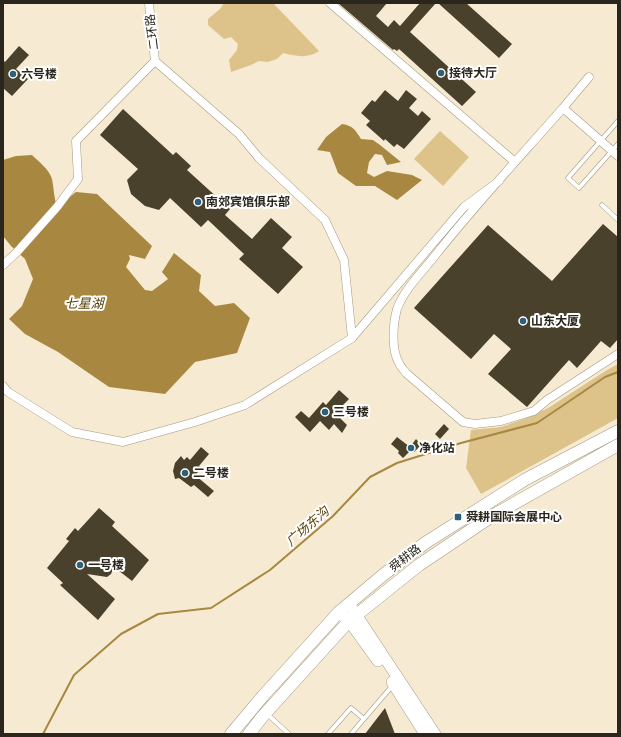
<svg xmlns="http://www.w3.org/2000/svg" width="621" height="737" viewBox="0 0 621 737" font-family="'Titillium Web','Noto Sans SC',sans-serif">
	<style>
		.green { fill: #ddc289 }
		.water { fill: #a88841 }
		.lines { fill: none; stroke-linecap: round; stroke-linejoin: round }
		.stream { stroke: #a88841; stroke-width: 2 }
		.building { fill: #4a412d }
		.service-casing { stroke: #a49982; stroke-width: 5 }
		.minor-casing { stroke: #a49982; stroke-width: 9 }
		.secondary-casing { stroke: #a49982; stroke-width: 12 }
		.primary-casing { stroke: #a49982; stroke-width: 13 }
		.service { stroke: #fff; stroke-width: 4 }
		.minor { stroke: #fff; stroke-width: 8 }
		.secondary { stroke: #fff; stroke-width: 11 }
		.primary { stroke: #fff; stroke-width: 12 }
		.poi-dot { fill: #2d607d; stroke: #fff; stroke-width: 1.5 }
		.labels { text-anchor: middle; stroke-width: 4; stroke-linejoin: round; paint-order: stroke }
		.street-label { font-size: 12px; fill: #2a261d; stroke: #fff }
		.poi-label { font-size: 12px; font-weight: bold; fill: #2a261d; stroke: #fff; text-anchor: start }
		.water-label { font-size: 13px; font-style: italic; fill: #594308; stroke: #fff }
	</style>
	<rect width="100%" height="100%" fill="#f6ebd2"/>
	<path class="green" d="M224 3H273L319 51C307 59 296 56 283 53L277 59 268 62 259 61 251 65 231 72 229 60 237 50 238 44 231 37 224 39 208 25V19L220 9Z
		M440 131 469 157 443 186 414 159Z
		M618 364V418L481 494 466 468 471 430 501 427 527 418 548 408 607 370Z"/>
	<path class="water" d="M342 124C354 126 355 130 361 139L373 140 380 145 401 162 387 165 382 155 375 154 369 162 367 173 374 177 387 171 412 175 422 180 397 200 375 186H356L338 173 330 152 317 150 326 137Z
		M32 155C39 162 49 169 52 179 54 189 54 198 57 207L76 192 97 194 152 246 145 259 129 255 130 259 126 267 145 290 152 291 168 279 162 272 174 253 201 275 199 291 215 306 234 303 250 318 237 353 195 362 165 394 109 387 58 352 25 334 9 319 22 306 33 279 25 259 11 246 3 236V160L16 156Z"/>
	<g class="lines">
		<path class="stream" d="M43 734 74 675 121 634 158 614 211 608 270 570 333 516 370 477 397 463 461 443 537 423 605 377 618 372"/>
	</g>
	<path class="building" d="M338 3H387L376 16 388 27 394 20 400 26 420 3H436L410 32 476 92 462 106 399 49 397 51 394 49 393 50Z
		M438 3H466L512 44 499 58Z
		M19 46 29 55 16 69 28 79 12 96 3 88V60L5 62Z
		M385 90 398 101 406 90 417 99 409 108 418 116 422 111 431 119 404 149 397 144 394 147 385 139 384 141 366 125 370 121 361 113 372 100 375 102Z
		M123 109 173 155 176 152 191 166 187 170 230 209 225 215 252 239 271 218 292 237 282 248 303 267 278 294 239 259 244 254 208 220 201 227 170 198 159 210 145 206 131 194 127 180 138 169 100 135Z
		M603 224 618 237V339L610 348 601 341 577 368 569 360 527 407 488 374 511 349 494 334 471 359 414 308 488 225 552 281Z
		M339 390 349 399 335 413 347 425 342 433 334 424 329 430 320 421 310 432 295 417 301 411 309 418 323 402 326 405Z
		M444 424 449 429 440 439 435 434Z
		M397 437 410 447 416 439 421 445 414 452 412 449 403 458 398 453 399 451 391 444Z
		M201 447 209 454 199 466 202 468 195 475 214 491 208 497 194 485 191 487 179 478 175 479 173 471 175 463 181 456 184 460 187 457 190 460Z
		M99 508 115 522 112 526 149 560 132 581 114 567 111 574 107 577 87 574 115 599 98 620 60 585 63 583 47 568 69 541 66 539 75 528 78 531Z
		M385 708 395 734H365Z"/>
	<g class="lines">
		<g class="service-casing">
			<path id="service" d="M618 121 568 178 579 188 618 144
				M602 205 618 220
				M267 714 289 734
				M328 734 351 708 364 719
				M351 734 393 685"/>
		</g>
		<g class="minor-casing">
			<path id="minor" d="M149 3 155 61
				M330 3 515 162
				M589 77 563 108 618 156
				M563 108C520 157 474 206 434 257 421 273 404 290 397 309 393 324 391 349 399 363 400 366 404 370 406 373L463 422 475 424 501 421 534 411 547 400 618 354
				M3 265 17 252 57 207 78 179 76 141 155 61 239 134 259 158 325 220 344 260 352 338
				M3 386 8 392 72 432 123 442 195 422 245 405 352 338 464 207 499 181"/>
		</g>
		<g class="secondary-casing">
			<path id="secondary" d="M349 604 435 734
				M342 615 349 621 378 661
				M392 682 425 734"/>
		</g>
		<g class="primary-casing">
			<path id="primary" d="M231 734 263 696 339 612 383 575 425 543 526 479 618 431
				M249 734 262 717 349 621 419 565 492 516 618 445"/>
		</g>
		<use href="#service" class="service"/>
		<use href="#minor" class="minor"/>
		<use href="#secondary" class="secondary"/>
		<use href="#primary" class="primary"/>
	</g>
	<g class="poi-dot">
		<circle cx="441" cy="73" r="4"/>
		<circle cx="13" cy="74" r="4"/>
		<circle cx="198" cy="202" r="4"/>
		<circle cx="523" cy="321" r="4"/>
		<circle cx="325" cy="412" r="4"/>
		<circle cx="411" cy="448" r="4"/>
		<circle cx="185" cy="473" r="4"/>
		<rect x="454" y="513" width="8" height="8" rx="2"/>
		<circle cx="80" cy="565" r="4"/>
	</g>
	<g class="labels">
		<g class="street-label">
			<text transform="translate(152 32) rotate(-97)" y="4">二环路</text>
			<text transform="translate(405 558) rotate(-38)" y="4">舜耕路</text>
		</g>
		<g class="poi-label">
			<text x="449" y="77">接待大厅</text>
			<text x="21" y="78">六号楼</text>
			<text x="206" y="206">南郊宾馆俱乐部</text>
			<text x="531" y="325">山东大厦</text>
			<text x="333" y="416">三号楼</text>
			<text x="419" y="452">净化站</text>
			<text x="193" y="477">二号楼</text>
			<text x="466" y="521">舜耕国际会展中心</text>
			<text x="88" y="569">一号楼</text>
		</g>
		<g class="water-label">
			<text x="84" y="308">七星湖</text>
			<text transform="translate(307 526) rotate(-41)" y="5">广场东沟</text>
		</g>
	</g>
	<rect width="621" height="737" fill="none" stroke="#2a261d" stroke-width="8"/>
</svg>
